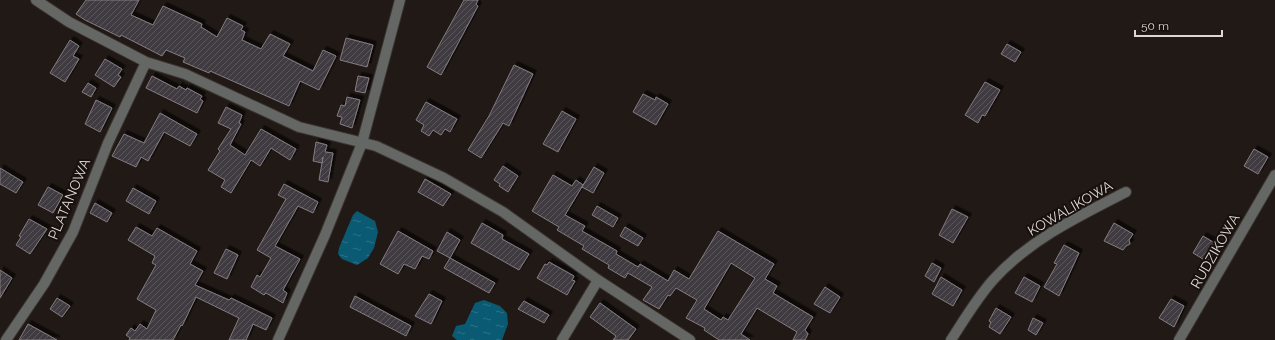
<svg xmlns="http://www.w3.org/2000/svg" width="1275" height="340" viewBox="0 0 1275 340" font-family="Raleway,sans-serif">
	<style>
		.water { fill: url(#water-ripples) }
		.building { fill: url(#building-hatch); stroke: #837c82; fill-rule: evenodd; filter: url(#shadow) }
		.lines { fill: none; stroke-linecap: round; stroke-linejoin: round }
		.minor-casing { stroke: #3a3430; stroke-width: 12 }
		.minor { stroke: #656764; stroke-width: 10 }
		.labels { text-anchor: middle; stroke-width: 4; stroke-linejoin: round; paint-order: stroke }
		.street-label { font-size: 14px; fill: #ddd8d6; stroke: #17100d }
	</style>
	<defs>
		<pattern id="water-ripples" width="26" height="14" patternUnits="userSpaceOnUse"><rect width="26" height="14" fill="#0a5a74"/><path d="M2 4q2-2 4 0t4 0M15 11q2-2 4 0t4 0" fill="none" stroke="#2d7187"/></pattern>
		<pattern id="building-hatch" width="6" height="6" patternUnits="userSpaceOnUse"><rect width="6" height="6" fill="#413a40"/><path d="M-1 1l2-2M0 6l6-6M5 7l2-2" fill="none" stroke="#5c565b"/></pattern>
		<filter id="shadow"><feDropShadow dx="3.5" dy="-3.5" stdDeviation="0" flood-color="#0009"/></filter>
	</defs>
	<rect width="100%" height="100%" fill="#201915"/>
	<path class="water" d="M357 211 375 221 378 232 374 248 368 258 357 265 342 259 338 254 339 248 353 215Z
		M484 300 500 306 507 313 508 324 502 340H457L452 336 456 326 465 324 475 303Z"/>
	<path class="building" d="M86 0H139L131 15 153 25 163 6 202 24 201 27 217 37 227 18 243 26 241 30 245 32 242 40 261 49 270 34 290 44 283 56 313 71 323 50 336 56 319 90 300 81 289 106 210 71 209 73 183 62 185 58 166 50 162 56 121 35 120 37 85 20 76 14Z
		M464 0H478L476 4 478 6 441 75 427 67Z
		M346 38 373 45 367 67 340 60Z
		M70 40 79 46 73 56 79 59 65 82 50 73Z
		M1007 44 1021 52 1015 62 1001 54Z
		M105 59 122 69 118 75 121 77 114 87 95 75Z
		M514 65 533 74 509 126 503 123 481 158 468 150 489 116Z
		M152 76 177 89 179 86 186 90 187 88 202 96 200 99 203 101 197 113 146 88Z
		M358 76 369 78 365 93 355 91Z
		M985 82 1000 90 985 116 982 115 978 123 965 115Z
		M88 83 96 88 91 97 82 92Z
		M643 94 655 100 656 97 668 104 656 125 633 112Z
		M347 97 360 100 352 128 340 124 342 117 337 116 341 105 345 106Z
		M96 100 112 108 100 132 85 124Z
		M426 102 457 119 450 132 445 129 441 135 433 130 429 136 421 131 424 125 416 120Z
		M226 107 242 115 239 123 241 124 230 145 245 155 261 129 296 149 290 160 271 148 260 166 251 160 231 193 221 187 225 180 208 170 220 151 218 149 231 129 218 123Z
		M562 111 576 119 558 152 543 144Z
		M160 113 197 134 190 146 164 132 148 161 141 157 136 167 112 156 124 134 144 143Z
		M316 142 327 145 325 152 333 153 328 182 319 180 323 157 322 163 313 161Z
		M1254 149 1268 157 1258 174 1244 166Z
		M503 166 518 176 508 192 499 186 500 184 494 180Z
		M594 167 604 173 593 193 582 187Z
		M0 168 23 182 16 193 0 184Z
		M553 175 572 186 576 180 583 185 565 215 585 226 582 231 617 251 616 254 638 267 640 264 668 281 674 270 689 279 718 231 774 264 765 279 777 286 773 293 813 317 805 330 808 334 805 340H793L797 332 757 308 741 334 750 340H719L704 330 705 328 686 318 697 300 676 288 670 296 668 295 659 309 643 300 652 287 628 273 625 278 608 268 609 265 582 249 584 246 557 230 559 227 532 211ZM731 263 755 278 728 320 723 317 721 320 704 309Z
		M425 179 451 194 443 206 418 192Z
		M284 184 318 202 313 213 298 206 275 246 300 259 283 290 287 293 283 303 266 293 264 295 251 287 257 275 260 277 271 258 257 250 286 199 278 195Z
		M48 187 63 195 53 213 38 205Z
		M133 188 156 201 149 214 126 201Z
		M95 203 112 213 107 222 90 213Z
		M597 206 618 218 613 227 592 215Z
		M952 209 968 217 953 243 939 235Z
		M29 219 47 229 30 254 16 245 21 237 19 236Z
		M482 223 503 235 502 239 529 254 519 270 471 243Z
		M1114 223 1133 234 1129 240 1130 244 1126 246 1123 250 1104 241Z
		M136 227 152 236 157 228 197 251 190 264 203 271 195 285 229 300 231 298 272 318 266 330 253 324 246 340H229L239 318 196 297 182 326 181 325 173 340H129L130 338 126 335 131 328 135 331 140 324 147 329 156 310 137 299 156 265 152 263 155 256 128 240Z
		M625 227 643 238 638 246 620 236Z
		M398 231 433 251 429 259 422 256 415 269 404 264 398 274 380 264Z
		M447 232 460 240 450 258 437 251Z
		M1203 236 1218 245 1208 262 1193 253Z
		M1064 245 1079 253 1059 296 1044 287 1057 264 1054 263Z
		M226 249 238 255 227 279 214 273Z
		M450 258 495 283 489 293 444 268Z
		M549 262 574 276 572 280 575 281 567 295 537 278 545 264 547 265Z
		M932 263 941 268 934 282 925 276Z
		M0 270 12 278 0 298Z
		M941 277 962 290 953 306 932 294Z
		M1024 277 1040 286 1032 302 1015 293Z
		M825 287 840 297 830 313 814 304Z
		M429 294 442 301 431 324 415 316Z
		M355 296 411 326 406 336 350 307Z
		M57 298 70 306 62 317 50 309Z
		M1171 299 1184 306 1174 327 1159 318Z
		M524 301 549 315 544 323 518 309Z
		M600 303 636 329 628 340H613L616 336 590 317Z
		M996 308 1011 317 1000 334 989 327 991 322 989 321Z
		M1033 318 1043 323 1036 335 1028 330Z
		M28 324 57 340H19Z"/>
	<g class="lines">
		<g class="minor-casing">
			<path id="minor" d="M36 0 69 22 146 62 185 74 299 127 376 146 444 178 503 212 598 280 690 340
				M6 340 44 284 73 232 108 143 146 62
				M278 340 325 235 362 143 400 0
				M562 340 598 280
				M951 340C964 320 977 298 993 280 1029 240 1079 216 1126 192
				M1179 340 1275 175"/>
		</g>
		<use href="#minor" class="minor"/>
	</g>
	<g class="labels">
		<g class="street-label">
			<text transform="translate(69 199) rotate(-67)" y="5">PLATANOWA</text>
			<text transform="translate(1070 208) rotate(-30)" y="5">KOWALIKOWA</text>
			<text transform="translate(1215 251) rotate(-60)" y="5">RUDZIKOWA</text>
		</g>
	</g>
	<path d="M1135 30v6h87v-6" fill="none" stroke="#ddd8d6" stroke-width="2"/>
	<text x="1141" y="30" font-size="12" fill="#ddd8d6" stroke="#17100d" stroke-width="3" paint-order="stroke">50 m</text>
</svg>
